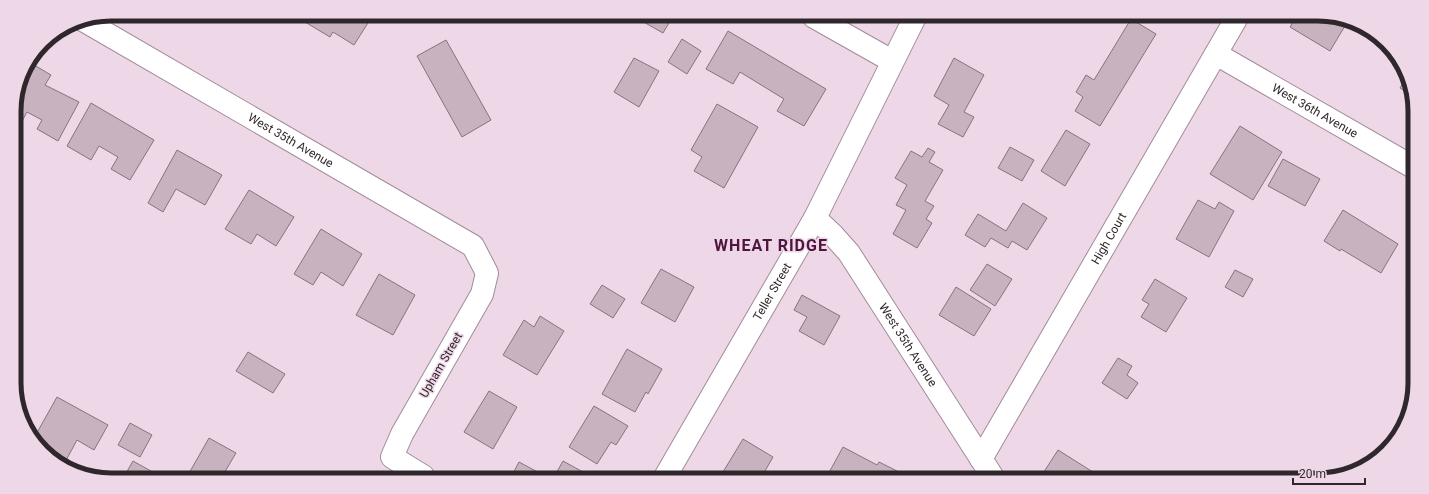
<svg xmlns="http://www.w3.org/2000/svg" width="1429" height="494" viewBox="0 0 1429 494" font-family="Roboto,sans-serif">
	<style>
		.building { fill: #c8b2c0; stroke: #877380 }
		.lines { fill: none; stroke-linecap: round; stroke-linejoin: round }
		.minor-casing { stroke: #a18c9a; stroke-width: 24 }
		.minor { stroke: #fff; stroke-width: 22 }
		.labels { text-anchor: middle; stroke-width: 3; stroke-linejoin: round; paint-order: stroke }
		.street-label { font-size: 12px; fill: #2f272c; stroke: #eed7e6 }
		.district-label { font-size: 16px; font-weight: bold; letter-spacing: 1px; fill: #4d153f; stroke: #eed7e6 }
		.rim { fill: none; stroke: #2f272c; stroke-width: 5 }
	</style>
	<rect width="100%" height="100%" fill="#eed7e6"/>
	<path class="building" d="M302 15H373L354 45 333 32 330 37 300 19Z
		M619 16H630L627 21Z
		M633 16H673L663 33Z
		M1131 19 1156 34 1100 126 1075 111 1083 97 1076 92 1086 75 1094 80Z
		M1295 19H1349L1330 51 1290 27Z
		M728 31 826 89 804 126 777 111 784 99 740 72 733 84 706 69Z
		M682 39 701 51 687 74 668 62Z
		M446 40 491 120 462 137 417 56Z
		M634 58 659 71 639 107 614 92Z
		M954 58 984 75 964 112 974 117 963 137 938 124 949 105 934 96Z
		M29 62 51 75 45 85 79 102 58 141 37 129 42 120 27 112 20 125 14 122V105L24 69Z
		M1405 79 1413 96 1400 88Z
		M91 103 154 140 130 180 111 169 118 157 99 146 91 160 67 146Z
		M717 104 758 127 724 188 694 171 702 157 691 150Z
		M1240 126 1282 152 1253 200 1210 174Z
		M1066 130 1090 144 1065 186 1041 171Z
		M1010 147 1034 160 1022 181 998 168Z
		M928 148 935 152 929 162 943 170 925 201 934 206 926 219 932 223 917 248 893 234 906 210 896 205 907 185 895 178 911 151 922 157Z
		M177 150 222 175 205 205 176 189 163 212 148 203Z
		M1283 159 1320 179 1305 206 1268 186Z
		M249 190 294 217 276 246 257 234 251 244 225 229Z
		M1198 200 1215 209 1219 202 1234 211 1209 257 1176 239Z
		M1023 203 1047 218 1027 250 1012 241 1008 248 991 238 985 247 965 235 978 214 1006 231Z
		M1343 210 1398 244 1381 273 1341 249 1340 251 1324 241Z
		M321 229 362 254 343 286 321 272 313 285 294 274Z
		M987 264 1012 279 995 306 970 290Z
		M661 269 694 287 675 322 641 303Z
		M1235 270 1253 279 1243 297 1225 287Z
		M379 274 415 295 393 335 356 315Z
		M1155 279 1187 298 1166 332 1141 317 1149 304 1142 300Z
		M1412 279V292L1406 289Z
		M602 285 625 299 613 318 590 304Z
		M956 287 991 309 974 336 939 315Z
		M802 295 840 316 824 345 799 331 807 317 794 310Z
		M540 316 564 331 537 375 503 355 524 320 534 327Z
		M627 349 662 369 648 394 646 392 635 412 602 394Z
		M248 352 285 374 273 393 236 371Z
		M1118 358 1132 366 1127 375 1138 383 1127 399 1102 383Z
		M489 391 517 407 493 449 464 432Z
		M57 397 108 425 94 450 77 440 64 464 38 447 34 438Z
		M594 406 628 426 616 445 611 442 597 464 569 447Z
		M130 423 152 435 140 457 118 445Z
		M209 438 236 453 223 475H188Z
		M743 439 773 457 761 478 720 477Z
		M843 447 877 465 879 462 905 475 903 478H826Z
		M1058 450 1093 472 1089 479 1040 478Z
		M133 461 158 475H125Z
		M563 461 592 477H554Z
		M519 462 547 477H511Z"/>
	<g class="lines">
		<g class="minor-casing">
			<g id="minor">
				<path d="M814 17 892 61"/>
				<path id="s1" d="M83 20 473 246 487 273 482 294 402 434 392 457 423 476"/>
				<path id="s2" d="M1216 54 1413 167"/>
				<path id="s3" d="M815 218 833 235 849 253 994 479"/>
				<path id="s4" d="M981 459 1236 19"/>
				<path id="s5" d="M665 477 815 218 915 17"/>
			</g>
		</g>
		<use href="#minor" class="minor"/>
	</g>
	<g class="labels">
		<g class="street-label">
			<text dy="4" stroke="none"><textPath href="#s2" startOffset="114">West 36th Avenue</textPath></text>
			<text dy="4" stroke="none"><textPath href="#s1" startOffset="240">West 35th Avenue</textPath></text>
			<text dy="4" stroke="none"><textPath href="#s4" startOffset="255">High Court</textPath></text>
			<text dy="4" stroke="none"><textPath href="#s5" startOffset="214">Teller Street</textPath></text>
			<text dy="4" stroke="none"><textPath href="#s3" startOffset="158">West 35th Avenue</textPath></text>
			<text transform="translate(441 365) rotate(-60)" y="4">Upham Street</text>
		</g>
		<g class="district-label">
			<text x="771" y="251">WHEAT RIDGE</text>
		</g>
	</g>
	<path d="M0 0H1429V494H0ZM111 21H1318A90 90 0 0 1 1408 111V383A90 90 0 0 1 1318 473H111A90 90 0 0 1 21 383V111A90 90 0 0 1 111 21Z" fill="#eed7e6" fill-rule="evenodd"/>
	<path class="rim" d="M111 21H1318A90 90 0 0 1 1408 111V383A90 90 0 0 1 1318 473H111A90 90 0 0 1 21 383V111A90 90 0 0 1 111 21Z"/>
	<path d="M1293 478v6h72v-6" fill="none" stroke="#2f272c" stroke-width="2"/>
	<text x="1299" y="478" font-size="12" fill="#2f272c" stroke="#eed7e6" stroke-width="3" paint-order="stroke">20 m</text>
</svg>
